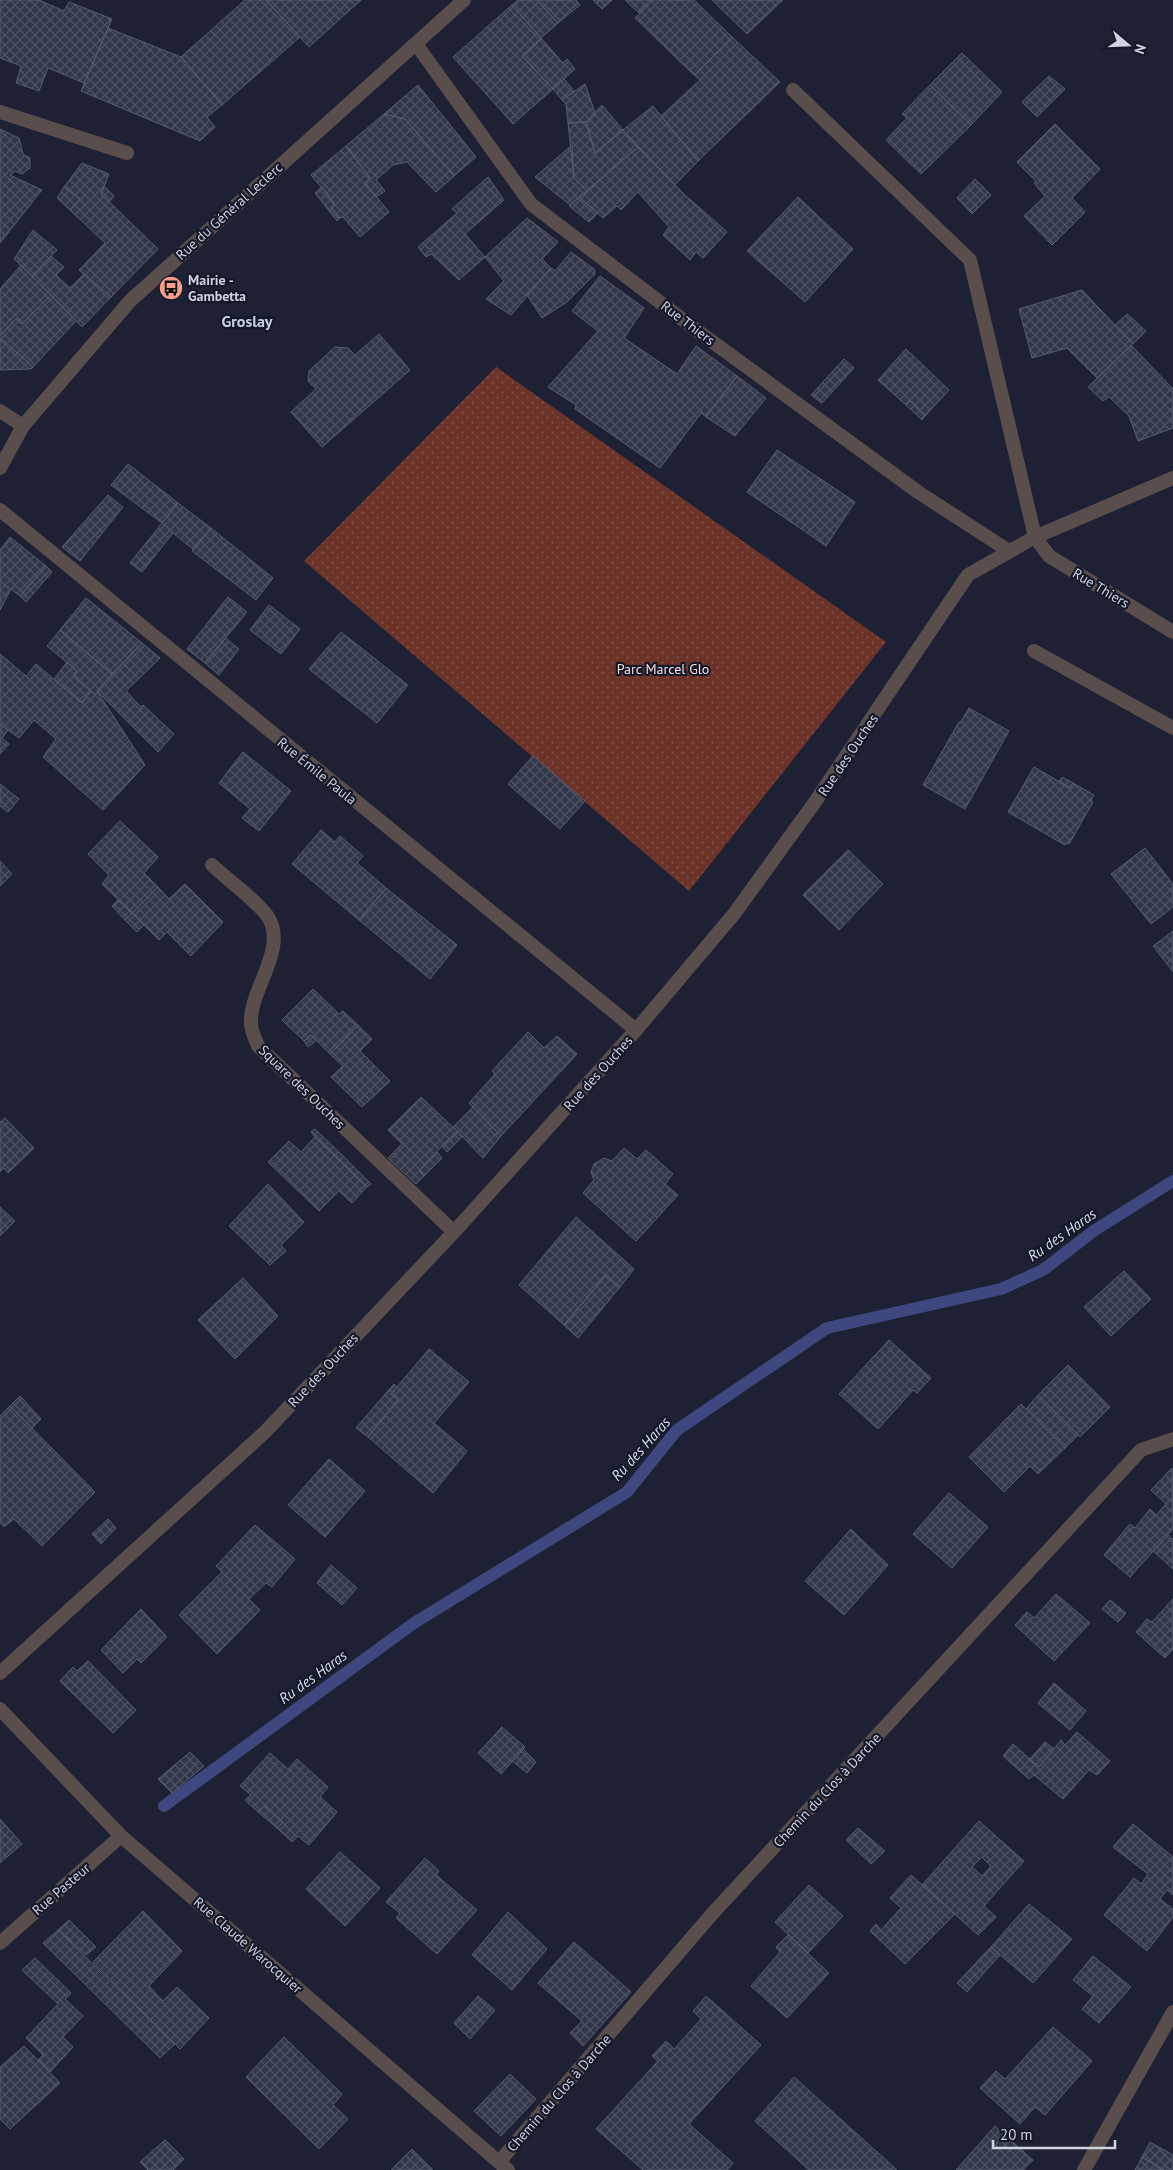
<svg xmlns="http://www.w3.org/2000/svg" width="1173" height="2170" viewBox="0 0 1173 2170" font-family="'PT Sans',sans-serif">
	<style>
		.grass { fill: url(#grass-dots) }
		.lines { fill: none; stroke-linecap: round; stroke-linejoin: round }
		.stream { stroke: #3d487f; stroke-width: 12 }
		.building { fill: url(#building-cross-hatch); stroke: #565c71; fill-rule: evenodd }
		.service { stroke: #594e4b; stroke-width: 14 }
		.pedestrian { stroke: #594e4b; stroke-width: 14 }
		.minor { stroke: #594e4b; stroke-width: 14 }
		.labels { text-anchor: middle; stroke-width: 4.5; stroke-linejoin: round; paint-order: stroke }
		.street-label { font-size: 14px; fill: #cfd2df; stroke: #141829 }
		.poi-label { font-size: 14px; font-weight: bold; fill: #cfd2df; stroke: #141829; text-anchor: start }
		.park-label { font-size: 14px; fill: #f2ddd8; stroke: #141829 }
		.water-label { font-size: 15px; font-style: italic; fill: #dadff1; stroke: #141829 }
		.quarter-label { font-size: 16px; font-weight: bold; fill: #c8cfe7; stroke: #141829 }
	</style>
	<defs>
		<pattern id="grass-dots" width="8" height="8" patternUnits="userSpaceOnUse" patternTransform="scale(1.25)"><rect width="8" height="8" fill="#6c3428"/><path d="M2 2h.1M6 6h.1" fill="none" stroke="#805047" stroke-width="1.8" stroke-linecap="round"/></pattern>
		<pattern id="building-cross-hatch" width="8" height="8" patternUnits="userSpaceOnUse" patternTransform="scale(1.25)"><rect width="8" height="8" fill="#313649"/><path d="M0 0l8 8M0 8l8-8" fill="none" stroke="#4e5263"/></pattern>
	</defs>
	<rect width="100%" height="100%" fill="#1d2133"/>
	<path class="grass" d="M496 367 886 642 689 891 304 561Z"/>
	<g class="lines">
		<path class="stream" d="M164 1806 414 1623 627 1492 677 1430 827 1328 1001 1289 1043 1270 1095 1230 1173 1181"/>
	</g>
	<path class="building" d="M0 0H39L64 11 69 2 112 19 84 83 48 68 39 91 16 83 21 66 0 58Z
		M245 0H266L300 37 222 105 181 57Z
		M266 0H361L309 47Z
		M518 0H537L558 23 541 38 512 5Z
		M537 0H576L580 5 558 23Z
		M593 0H612L602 9Z
		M625 0H653L639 13Z
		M653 0H694L732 37 694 75 635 18Z
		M712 0H783L747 34Z
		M512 5 541 38 522 56 553 89 513 124 453 57Z
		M108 28 181 57 222 105 207 117 215 127 200 141 81 91Z
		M732 37 780 82 698 161 661 116 700 80 694 75Z
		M541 38 563 63 567 59 575 69 553 89 522 56Z
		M962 53 1002 92 971 125 930 85Z
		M1049 76 1065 89 1037 117 1022 102Z
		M564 79 574 91 562 100 553 89Z
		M585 84 595 113 586 122 568 123 566 104 562 100Z
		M418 85 476 157 454 176 405 119 384 114Z
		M930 85 971 125 921 174 886 140 907 118 902 114Z
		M602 105 623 130 595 153 586 122Z
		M653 106 698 161 675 185 623 130Z
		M384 114 405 119 454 176 436 192 407 162 393 165 376 180 385 191 376 197 365 183 370 178 346 146Z
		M586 122 595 153 623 130 638 147 587 191 574 178 568 123Z
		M1055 124 1100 169 1072 198 1085 212 1052 245 1024 216 1045 196 1034 183 1036 181 1017 162Z
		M0 129 19 138 23 154 30 158V168L22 174 15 171 10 175 42 190 0 243Z
		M572 145 574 178 587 191 570 205 535 177Z
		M346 146 370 178 365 183 389 212 360 237 343 217 340 218 331 207 335 204 311 175Z
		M638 147 684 194 727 232 703 258 696 252 690 260 663 235 669 227 638 192 621 210 617 206 603 218 579 197Z
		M82 163 109 174 101 194 158 249 111 297 79 270 105 243 70 210 80 199 64 187Z
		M488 177 504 200 465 234 485 257 459 280 431 254 426 257 418 247 457 213 452 209Z
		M975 179 991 195 972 214 957 198Z
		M104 186 114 196 109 202 101 194Z
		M64 187 80 199 70 210 57 198Z
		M322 187 335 204 331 207 340 218 337 221 315 193Z
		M579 197 598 213 589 222 569 206Z
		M798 197 853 249 805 302 747 251Z
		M527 218 558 242 542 259 551 268 511 315 486 299 504 281 485 257Z
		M33 230 57 250 32 276 14 259Z
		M571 252 594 269 595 274 567 302 542 318 527 295 551 268 555 271Z
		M51 256 64 267 56 275 70 288 84 274 111 297 82 327 32 276Z
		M21 265 51 295 22 324 16 319 0 336V289Z
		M600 276 644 308 624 338 677 374 696 346 737 376 706 417 701 413 660 468 575 409 576 405 548 387 598 331 572 311Z
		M1082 290 1133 344 1097 378 1067 348 1032 358 1019 309Z
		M51 295 76 321 33 367 0 338V336L16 319 22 324Z
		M1127 314 1146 331 1133 344 1115 325Z
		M379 334 410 370 322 447 291 412 316 389 308 381 309 371 335 347 348 348 355 355Z
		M0 338 33 367 31 369 0 370Z
		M1131 345 1173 389V428L1138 441 1129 416 1109 397 1103 401 1088 387Z
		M906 349 949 390 925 416 910 401 906 405 878 380Z
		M844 359 854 368 822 403 811 395Z
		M737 376 766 398 735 436 706 417Z
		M910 401 925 416 922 420 906 405Z
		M777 450 855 502 826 546 747 492Z
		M128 464 178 503 162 523 111 485Z
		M108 495 123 507 80 561 62 547Z
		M178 503 211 528 194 550 173 533 142 572 130 563Z
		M211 528 273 578 256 600 192 551Z
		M10 537 46 566 20 596 11 589 0 610V550Z
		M46 566 52 572 26 602 20 596Z
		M228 597 247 612 205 663 187 649Z
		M86 598 142 643 112 674 60 630Z
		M269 605 300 629 281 654 250 630Z
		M60 630 112 674 97 691 145 765 103 810 43 757 56 739 34 720 19 738 0 724V654L26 676 36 664 82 703 91 691 73 676 77 671 47 646Z
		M341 632 408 685 377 723 309 669Z
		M225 638 239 649 219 675 205 663Z
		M142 643 160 658 126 691 141 707 143 705 174 734 158 752 97 691Z
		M67 662 77 671 73 676 91 691 82 703 54 679Z
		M969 708 1009 731 965 809 923 785 959 722 960 723Z
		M0 724 8 730 2 738 9 744 0 754Z
		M243 752 291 791 259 831 242 818 250 809 219 783Z
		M533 756 585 801 560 829 508 784Z
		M1034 767 1070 788 1073 783 1094 795 1091 800 1093 802 1069 844 1067 843 1065 845 1008 812Z
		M1062 777 1073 783 1070 788 1059 782Z
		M0 784 19 799 8 812 0 806Z
		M120 821 158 857 144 873 158 887 132 913 102 884 109 875 88 854Z
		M321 830 335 842 340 836 363 856 357 863 386 888 359 920 292 864Z
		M1145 848 1173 884V907L1151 924 1111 874Z
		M848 850 883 884 839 930 803 895Z
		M0 861 12 874 0 886Z
		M185 884 223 922 191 956 167 932 159 940 132 913 158 887 169 899Z
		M386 888 457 945 430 979 359 920Z
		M118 900 132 913 125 920 112 906Z
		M132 913 144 925 137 932 125 920Z
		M1173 931V972L1153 946Z
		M313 989 339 1014 343 1011 358 1025 330 1054 311 1035 304 1041 282 1020Z
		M358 1025 372 1039 360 1051 390 1081 362 1107 331 1077 343 1066 330 1054Z
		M528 1032 544 1048 557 1036 577 1054 501 1136 469 1103 495 1074 492 1071Z
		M311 1035 317 1040 308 1047 304 1041Z
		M421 1097 457 1131 419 1170 424 1176 416 1184 388 1158 402 1144 388 1130Z
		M473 1107 501 1136 483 1158 453 1127Z
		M5 1118 34 1148 8 1173 4 1168 0 1172V1122Z
		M315 1129 343 1156 371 1184 367 1187 315 1137 311 1132Z
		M457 1131 462 1137 447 1152 442 1146Z
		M315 1137 367 1187 352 1203 339 1191 319 1211 268 1162 289 1141 301 1152Z
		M624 1148 637 1159 646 1150 673 1174 665 1184 678 1195 636 1241 583 1193 594 1180 591 1172 594 1164 604 1158 612 1161Z
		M437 1152 442 1158 424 1176 419 1170Z
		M268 1184 304 1222 281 1245 286 1251 270 1265 229 1226Z
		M0 1207 15 1221 0 1236Z
		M576 1217 634 1269 620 1287 606 1275 564 1325 519 1285Z
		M1124 1271 1151 1299 1111 1336 1084 1307Z
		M606 1275 620 1287 578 1338 564 1325Z
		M243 1278 278 1316 235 1359 198 1320Z
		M889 1340 931 1378 917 1393 913 1390 878 1429 839 1394Z
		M429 1349 469 1382 434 1423 467 1451 433 1493 368 1437 398 1400 391 1394Z
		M1068 1365 1110 1407 1080 1437 1038 1395Z
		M394 1384 397 1387 391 1394 398 1400 368 1437 356 1428Z
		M1038 1395 1078 1435 1065 1448 1026 1409Z
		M20 1396 41 1419 32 1428 10 1406Z
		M1021 1404 1065 1448 1038 1474 1030 1466 1004 1492 969 1457Z
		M10 1406 95 1492 42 1546 14 1519 4 1527 0 1523V1416Z
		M329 1459 365 1491 325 1537 288 1505Z
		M1172 1468 1173 1529 1130 1577 1104 1555 1130 1524 1135 1528 1150 1509 1156 1515 1166 1504 1151 1490Z
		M949 1493 988 1527 952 1568 913 1534Z
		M108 1519 116 1528 101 1544 92 1534Z
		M255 1525 295 1559 272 1587 266 1583 249 1599 216 1566Z
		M851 1529 888 1565 844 1615 805 1581Z
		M1168 1535 1173 1539V1569L1153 1551Z
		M331 1565 357 1588 342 1605 317 1583Z
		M222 1572 260 1610 217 1654 179 1615Z
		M1056 1594 1090 1623 1054 1661 1015 1625 1027 1612 1034 1618Z
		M1173 1599V1649L1165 1658 1136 1632 1147 1619 1152 1622Z
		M1110 1600 1126 1613 1118 1622 1102 1609Z
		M141 1609 167 1637 141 1663 137 1659 123 1673 101 1650Z
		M88 1661 136 1710 113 1733 60 1681 73 1667 77 1671Z
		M1054 1683 1086 1711 1070 1730 1038 1703Z
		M502 1727 525 1747 501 1774 478 1753Z
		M1077 1732 1110 1761 1097 1775 1089 1770 1063 1799 1034 1775 1029 1779 1003 1756 1013 1744 1039 1767 1061 1740 1065 1745Z
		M1045 1742 1054 1749 1039 1767 1030 1759Z
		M523 1749 536 1762 527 1773 512 1761Z
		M190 1752 204 1766 172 1793 158 1779Z
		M270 1753 288 1769 297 1759 328 1787 320 1797 337 1812 309 1845 298 1836 292 1842 277 1828 283 1822 264 1806 258 1812 245 1800 251 1795 240 1786Z
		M264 1806 283 1822 277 1828 258 1812Z
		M0 1819 22 1844 0 1863Z
		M979 1821 1024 1861 984 1906 996 1917 978 1935 922 1885ZM982 1857 991 1866 982 1876 972 1867Z
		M1133 1824 1173 1857V1895L1167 1890 1160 1899 1173 1909V1917L1147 1951 1104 1915 1134 1878 1141 1884 1148 1874 1113 1847Z
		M858 1828 885 1851 871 1864 846 1840Z
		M340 1852 380 1888 345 1926 306 1889Z
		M425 1858 439 1871 436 1875 477 1910 437 1954 396 1918 400 1913 386 1902Z
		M911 1875 955 1914 905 1964 870 1931 876 1924 881 1930 901 1908 890 1898Z
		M809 1885 843 1916 808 1953 775 1922Z
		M1029 1904 1072 1939 1033 1983 991 1947Z
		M143 1911 182 1951 149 1986 163 2001 177 1987 209 2018 180 2049 93 1962Z
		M508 1912 547 1949 512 1990 472 1955Z
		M69 1920 96 1947 86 1955 58 1930Z
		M58 1930 175 2044 160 2058 43 1943Z
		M788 1935 829 1973 787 2018 751 1986 780 1952 776 1947Z
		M574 1942 631 1992 583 2046 570 2033 582 2021 538 1983Z
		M991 1947 1000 1955 967 1992 957 1983Z
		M1093 1956 1131 1987 1099 2023 1082 2009 1093 1996 1073 1980Z
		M35 1958 71 1993 65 1999 83 2016 63 2037 73 2047 50 2072 38 2060 43 2055 26 2038 58 2004 22 1970Z
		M478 1996 495 2010 470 2039 454 2023Z
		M706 1996 761 2045 689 2124 733 2163 727 2170H643L596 2129 658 2061 652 2056 666 2041 674 2049 701 2019 693 2011Z
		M1053 2027 1092 2061 1045 2115 1035 2107 1020 2124 980 2088 996 2071 1005 2079Z
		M284 2037 342 2094 333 2105 348 2119 319 2149 246 2077Z
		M24 2046 60 2083 10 2129 0 2119V2067Z
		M510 2074 536 2099 501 2136 474 2111Z
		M794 2077 897 2170H809L755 2121Z
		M995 2126 1033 2160 1023 2170H956Z
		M165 2140 184 2159 173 2170H148L140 2162Z
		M1150 2142 1173 2155V2170H1164L1142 2157Z
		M412 2149 433 2170H391Z
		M1142 2157 1164 2170H1135Z"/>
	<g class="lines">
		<path class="service" d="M793 90 970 260 1035 537
			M1034 651 1173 728"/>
		<path class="pedestrian" d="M0 112 127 153"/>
		<path class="minor" d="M416 44 531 204 695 329 918 492 1009 551
			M0 411 23 426
			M0 468 23 426 130 301 464 0
			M0 510 636 1030
			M1035 537 1049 556 1173 632
			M212 865C229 881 251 896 266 914 291 946 248 991 251 1024 251 1031 256 1040 258 1046L454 1232
			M0 1673 265 1432 454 1232 636 1030 734 914 815 802 968 575 1035 537 1173 478
			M0 1709 121 1836 508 2170
			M0 1943 121 1836
			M499 2162 712 1914 1141 1450 1173 1439
			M1084 2170 1173 2012"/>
	</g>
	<defs>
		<g id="bus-disc" transform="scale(1.25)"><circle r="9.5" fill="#f49d8b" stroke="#141829"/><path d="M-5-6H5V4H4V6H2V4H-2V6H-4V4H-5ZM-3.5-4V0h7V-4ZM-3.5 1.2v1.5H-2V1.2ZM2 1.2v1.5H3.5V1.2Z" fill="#111"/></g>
	</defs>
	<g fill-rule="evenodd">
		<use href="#bus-disc" x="171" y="288"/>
	</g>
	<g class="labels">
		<g class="street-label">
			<text transform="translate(229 211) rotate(-42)" y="5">Rue du Général Leclerc</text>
			<text transform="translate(688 323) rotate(37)" y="5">Rue Thiers</text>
			<text transform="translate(1101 588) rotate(31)" y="5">Rue Thiers</text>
			<text transform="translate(848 755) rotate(-56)" y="5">Rue des Ouches</text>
			<text transform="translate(317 771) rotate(39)" y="5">Rue Émile Paula</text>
			<text transform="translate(598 1073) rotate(-48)" y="5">Rue des Ouches</text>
			<text transform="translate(302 1087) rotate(44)" y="5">Square des Ouches</text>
			<text transform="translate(323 1370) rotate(-47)" y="5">Rue des Ouches</text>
			<text transform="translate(827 1790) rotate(-47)" y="5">Chemin du Clos à Darche</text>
			<text transform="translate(61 1889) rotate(-41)" y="5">Rue Pasteur</text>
			<text transform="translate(248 1945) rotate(41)" y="5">Rue Claude Warocquier</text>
			<text transform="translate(559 2093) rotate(-49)" y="5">Chemin du Clos à Darche</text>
		</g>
		<g class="poi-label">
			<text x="188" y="285">Mairie -<tspan x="188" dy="16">Gambetta</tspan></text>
		</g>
		<g class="park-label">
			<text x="663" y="674">Parc Marcel Glo</text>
		</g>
		<g class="water-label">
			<text transform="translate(1062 1235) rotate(-35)" y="5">Ru des Haras</text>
			<text transform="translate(641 1449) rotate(-48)" y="5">Ru des Haras</text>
			<text transform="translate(313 1677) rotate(-36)" y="5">Ru des Haras</text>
		</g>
		<g class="quarter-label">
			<text x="247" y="327">Groslay</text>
		</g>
	</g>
	<g transform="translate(1128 45) rotate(109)" stroke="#141829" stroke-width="4" paint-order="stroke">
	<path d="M0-4L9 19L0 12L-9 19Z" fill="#cfd2df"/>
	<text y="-8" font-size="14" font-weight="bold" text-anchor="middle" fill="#cfd2df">N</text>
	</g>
	<path d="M993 2140v8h122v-8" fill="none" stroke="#cfd2df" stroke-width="2.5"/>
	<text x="1000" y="2140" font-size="15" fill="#cfd2df" stroke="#141829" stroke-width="4" paint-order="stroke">20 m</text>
</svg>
